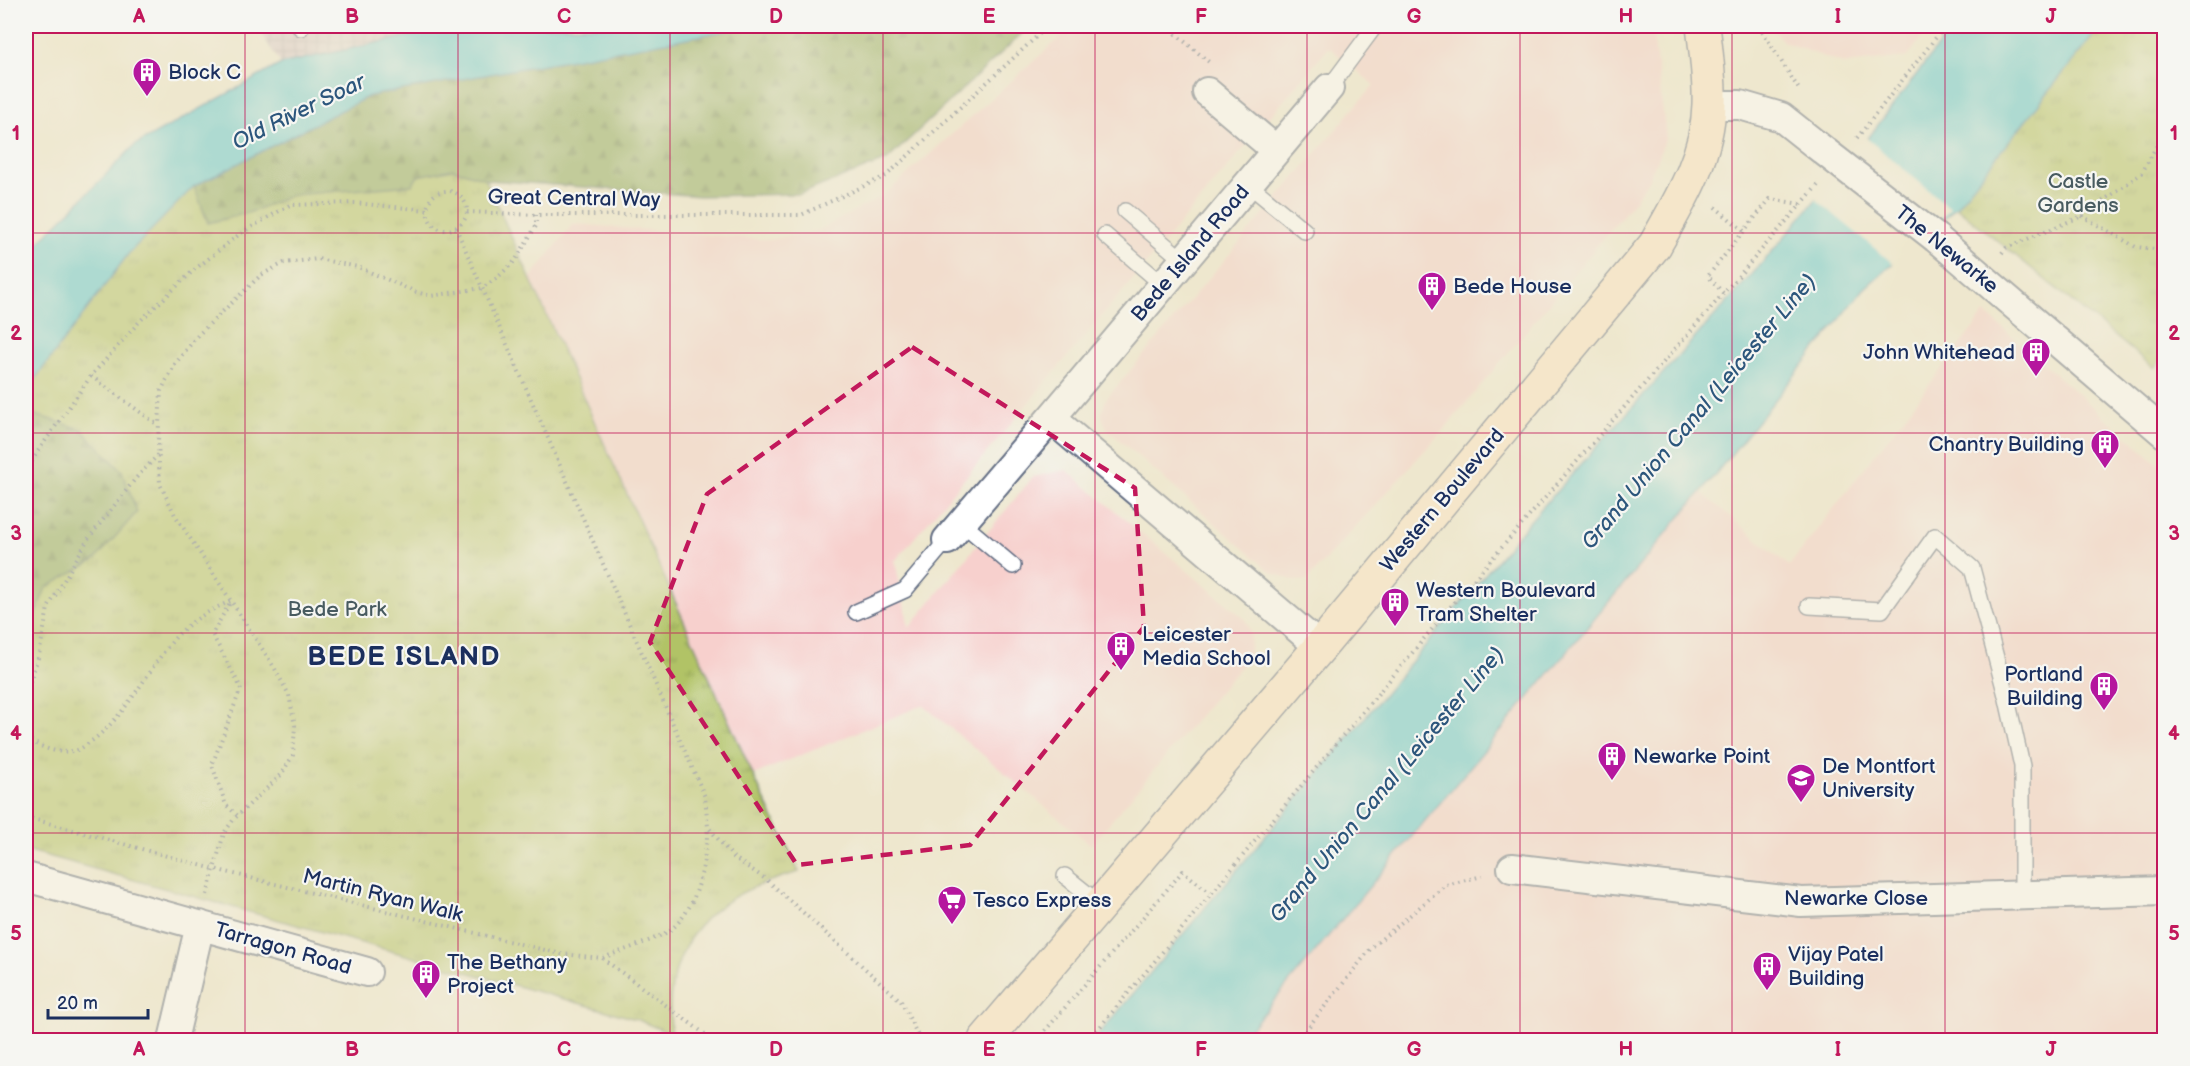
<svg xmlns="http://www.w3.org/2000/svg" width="2190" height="1066" viewBox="0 0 2190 1066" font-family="'Balsamiq Sans',sans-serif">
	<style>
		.built { fill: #f7d0cd }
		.industrial { fill: url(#industrial-grid) }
		.grass { fill: url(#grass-tufts); stroke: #667962; stroke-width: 1.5 }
		.forest { fill: url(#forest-firs); stroke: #546c5c; stroke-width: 1.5 }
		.water { fill: #5ecad4; stroke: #3c7c99; stroke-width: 1.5 }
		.pier { fill: #eee7ce }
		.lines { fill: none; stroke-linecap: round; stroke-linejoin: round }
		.lane-casing { stroke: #656f85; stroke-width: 18 }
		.street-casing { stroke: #656f85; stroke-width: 32 }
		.secondary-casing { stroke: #656f85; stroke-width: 36 }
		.path { stroke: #656f85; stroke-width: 4; stroke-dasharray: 1.5 4.5; stroke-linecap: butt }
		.lane { stroke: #fff; stroke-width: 15 }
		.street { stroke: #fff; stroke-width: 28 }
		.secondary { stroke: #fde5c5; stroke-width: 33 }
		.street-bridge-casing { stroke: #656f85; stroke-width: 32; stroke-linecap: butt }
		.street-bridge { stroke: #fff; stroke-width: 28 }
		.marked { fill: none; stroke: #c2185b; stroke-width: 4.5; stroke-dasharray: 12 8; stroke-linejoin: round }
		.grid { fill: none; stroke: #c2185b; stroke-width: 1.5; stroke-opacity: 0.55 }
		.labels { text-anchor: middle; stroke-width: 4.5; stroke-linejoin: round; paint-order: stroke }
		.poi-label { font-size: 21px; fill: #1b2f5e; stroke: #f6f6f2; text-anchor: start }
		.park-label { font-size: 21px; fill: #485b60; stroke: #f6f6f2 }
		.street-label { font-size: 21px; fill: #1b2f5e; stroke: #f6f6f2 }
		.water-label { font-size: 22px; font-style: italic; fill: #2c567c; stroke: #f6f6f2 }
		.district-label { font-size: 27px; font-weight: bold; letter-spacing: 1.5px; fill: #1b2f5e; stroke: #f6f6f2 }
		.neatline { fill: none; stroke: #c2185b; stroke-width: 2 }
		.grid-label { font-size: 20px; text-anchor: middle; font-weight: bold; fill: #c2185b }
	</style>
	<defs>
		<pattern id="industrial-grid" width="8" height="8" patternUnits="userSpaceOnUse" patternTransform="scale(1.5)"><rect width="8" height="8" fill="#d2bec3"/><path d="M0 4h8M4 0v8" fill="none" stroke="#aa9ba2"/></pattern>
		<pattern id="grass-tufts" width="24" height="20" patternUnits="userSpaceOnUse" patternTransform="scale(1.5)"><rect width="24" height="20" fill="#b1c366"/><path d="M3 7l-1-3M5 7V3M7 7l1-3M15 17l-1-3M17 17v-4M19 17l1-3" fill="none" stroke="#8f9f57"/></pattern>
		<pattern id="forest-firs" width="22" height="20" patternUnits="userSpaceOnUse" patternTransform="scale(1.5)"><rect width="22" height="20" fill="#8ca95b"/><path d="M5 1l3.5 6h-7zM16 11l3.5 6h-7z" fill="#728a4e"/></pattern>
	</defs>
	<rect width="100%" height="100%" fill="#f6f6f2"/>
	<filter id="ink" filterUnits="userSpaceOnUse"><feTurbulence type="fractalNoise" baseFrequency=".0167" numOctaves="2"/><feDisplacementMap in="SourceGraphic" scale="12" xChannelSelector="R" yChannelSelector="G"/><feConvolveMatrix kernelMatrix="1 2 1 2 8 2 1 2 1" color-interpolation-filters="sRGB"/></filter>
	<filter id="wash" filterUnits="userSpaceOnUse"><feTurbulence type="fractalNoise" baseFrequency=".008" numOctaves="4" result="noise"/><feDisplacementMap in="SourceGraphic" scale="24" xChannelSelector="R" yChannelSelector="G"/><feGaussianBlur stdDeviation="1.35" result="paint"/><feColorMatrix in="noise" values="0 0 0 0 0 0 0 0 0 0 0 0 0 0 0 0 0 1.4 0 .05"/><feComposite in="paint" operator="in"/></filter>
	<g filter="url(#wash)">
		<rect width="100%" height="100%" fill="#eee7ce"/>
		<path class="built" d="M1073 26H1652L1666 137 1649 179 1632 204 1446 427 1307 580 1295 581 1271 572 1107 429 1101 414 1106 399 1374 85 1329 47 895 561 909 628 1033 477 1066 470 1245 619 1251 634 1250 651 1241 666 1091 845 923 705 753 775 530 279 573 224 769 240 818 231 884 195Z
			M1769 26H1931L1907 57 1844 64 1784 42Z
			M1985 313 2164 469V1040H1238L1701 492 1789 566Z"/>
		<path class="industrial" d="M256 26H454L281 64Z"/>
		<path class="grass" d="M2101 26H2164V356L2154 368 1956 207Z
			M442 82 753 775 799 872C732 890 682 918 671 993 669 1006 671 1021 671 1034L636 1019 26 850V391L129 253 194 186Z"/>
		<path class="forest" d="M753 26H1030L887 160 800 194 700 196 489 180 453 169 418 176 412 185 292 195 251 212 208 223 194 186 369 96Z
			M26 412 81 429 122 471 137 512 95 560 46 588 26 637Z"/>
		<path class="water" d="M454 26H753L369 96 194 186 129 253 26 391V265L40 241 135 145 281 64Z
			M1953 26H2101L1956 207 1864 289 1701 492 1241 1040H1094L1529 522 1763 262 1869 137Z"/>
		<path class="pier" d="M1865 137 1950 208 1920 243 1895 265 1813 197Z"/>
	</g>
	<g filter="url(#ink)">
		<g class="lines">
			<g class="lane-casing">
				<path id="lane" d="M299 26 301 28
					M1329 88 1375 26
					M1248 184 1305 231
					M1125 211 1183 260
					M1105 235 1162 284
					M962 523 1013 566
					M1809 606 1882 610 1935 536 1972 568 2007 699 2022 766V895
					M856 612 905 590 947 540
					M1065 876 1100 904"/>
			</g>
			<g class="street-casing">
				<path id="street" d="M1207 92 1276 150
					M1709 105H1740L1781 117 1815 144
					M1936 238 2164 433
					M1051 418 1329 88
					M947 540 1051 418 1320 647
					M1512 868 1801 902 2164 891
					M26 877 367 972
					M173 1040 200 925"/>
			</g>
			<g class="secondary-casing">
				<path id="secondary" d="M985 1040 1320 647 1655 245C1680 201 1708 156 1709 104 1710 79 1706 51 1703 26"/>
			</g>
			<path class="path" d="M1166 26 1209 62
				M1759 26 1800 91
				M1857 138 1945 26
				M1715 207 1744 231 1770 199 1801 204
				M467 212 536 215H801L886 176 1048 26
				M2082 216 2136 247 2164 250
				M456 228 705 797 708 827 733 857 767 880 901 1001 920 1040
				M2002 253 2006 248 2082 216 2142 173 2164 132
				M1723 293 1708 276 1744 231
				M91 376 158 425
				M26 472 36 454 91 376 140 321 194 270 241 233 290 205 354 203 427 210C431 248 483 225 462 198 458 193 451 190 445 191 434 192 428 200 427 210
				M26 693 39 655 48 608 88 539 136 478 158 455
				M26 737C40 748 59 755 77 750 83 748 88 743 93 740 127 714 144 676 171 643 186 623 208 611 231 601L212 634 241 688 212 765 226 805 238 816
				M26 817 214 869 561 954 602 958 713 1040
				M207 895 224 833 234 819 281 775 293 755 295 726 289 695 274 667 175 515 160 484 158 440 161 391 175 364 198 335 261 275 284 263 318 259 358 267 416 292 431 296 482 288 497 278 515 261 536 226V215
				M603 958C621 950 662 939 675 926 701 900 704 863 708 828
				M1037 1040 1183 871 1210 893
				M1057 1040 1064 1033 1073 1040
				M1089 1040 1463 592 1818 185
				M1298 1040 1372 947 1446 885 1482 876"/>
			<use href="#lane" class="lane"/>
			<use href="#street" class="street"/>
			<use href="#secondary" class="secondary"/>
			<g class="street-bridge-casing">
				<path id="street-bridge" d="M1815 144 1936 238"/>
			</g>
			<use href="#street-bridge" class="street-bridge"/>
		</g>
	</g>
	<path d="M0 0H2190V1066H0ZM912 347 1135 488 1144 627 970 845 797 865 650 642 707 494Z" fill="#eee7ce" fill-opacity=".55" fill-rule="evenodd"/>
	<path class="marked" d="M912 347 1135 488 1144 627 970 845 797 865 650 642 707 494Z"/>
	<path class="grid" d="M245 26V1040M458 26V1040M670 26V1040M883 26V1040M1095 26V1040M1307 26V1040M1520 26V1040M1732 26V1040M1945 26V1040M26 233H2164M26 433H2164M26 633H2164M26 833H2164"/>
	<defs>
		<g id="building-pin" transform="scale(1.5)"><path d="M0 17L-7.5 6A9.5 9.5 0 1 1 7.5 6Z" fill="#b5179e" stroke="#f6f6f2"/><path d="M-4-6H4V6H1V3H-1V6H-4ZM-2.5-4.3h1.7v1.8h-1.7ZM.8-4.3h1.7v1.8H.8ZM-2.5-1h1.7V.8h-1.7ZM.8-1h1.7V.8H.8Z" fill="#fff"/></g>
		<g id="university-pin" transform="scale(1.5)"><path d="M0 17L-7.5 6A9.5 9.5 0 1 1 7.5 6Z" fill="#b5179e" stroke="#f6f6f2"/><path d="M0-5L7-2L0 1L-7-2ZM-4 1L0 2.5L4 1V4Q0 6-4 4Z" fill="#fff"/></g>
		<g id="supermarket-pin" transform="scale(1.5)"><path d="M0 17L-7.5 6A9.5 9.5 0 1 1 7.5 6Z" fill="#b5179e" stroke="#f6f6f2"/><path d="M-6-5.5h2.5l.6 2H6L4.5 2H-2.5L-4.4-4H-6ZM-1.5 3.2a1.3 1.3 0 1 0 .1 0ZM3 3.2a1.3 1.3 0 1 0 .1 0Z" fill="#fff"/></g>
	</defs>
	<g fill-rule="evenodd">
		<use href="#building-pin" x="147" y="72"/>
		<use href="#building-pin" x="1432" y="286"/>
		<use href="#building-pin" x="2036" y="352"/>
		<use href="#building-pin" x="2105" y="444"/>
		<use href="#building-pin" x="1395" y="602"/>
		<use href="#building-pin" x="1121" y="646"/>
		<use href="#building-pin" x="2104" y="686"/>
		<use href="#building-pin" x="1612" y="756"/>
		<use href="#university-pin" x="1801" y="778"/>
		<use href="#supermarket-pin" x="952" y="900"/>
		<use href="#building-pin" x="1767" y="966"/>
		<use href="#building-pin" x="426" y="974"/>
	</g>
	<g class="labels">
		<g class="poi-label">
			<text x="168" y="79">Block C</text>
			<text x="1453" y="293">Bede House</text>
			<text x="2015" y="359" text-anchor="end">John Whitehead</text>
			<text x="2084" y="451" text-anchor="end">Chantry Building</text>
			<text x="1416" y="597">Western Boulevard<tspan x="1416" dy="24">Tram Shelter</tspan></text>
			<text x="1142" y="641">Leicester<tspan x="1142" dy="24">Media School</tspan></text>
			<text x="2083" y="681" text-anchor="end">Portland<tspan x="2083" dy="24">Building</tspan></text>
			<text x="1633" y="763">Newarke Point</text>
			<text x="1822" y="773">De Montfort<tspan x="1822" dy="24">University</tspan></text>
			<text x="973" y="907">Tesco Express</text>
			<text x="1788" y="961">Vijay Patel<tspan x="1788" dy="24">Building</tspan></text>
			<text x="447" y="969">The Bethany<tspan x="447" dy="24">Project</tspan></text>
		</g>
		<g class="park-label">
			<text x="2078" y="188">Castle<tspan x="2078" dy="24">Gardens</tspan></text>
			<text x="337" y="616">Bede Park</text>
		</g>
		<g class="street-label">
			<text transform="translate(574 198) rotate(1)" y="7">Great Central Way</text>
			<text transform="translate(1947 249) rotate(39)" y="7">The Newarke</text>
			<text transform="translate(1190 253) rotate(-50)" y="7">Bede Island Road</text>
			<text transform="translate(1442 500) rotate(-50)" y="7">Western Boulevard</text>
			<text transform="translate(383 895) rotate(14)" y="7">Martin Ryan Walk</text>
			<text x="1856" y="905">Newarke Close</text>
			<text transform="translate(283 948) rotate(16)" y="7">Tarragon Road</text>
		</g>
		<g class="water-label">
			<text transform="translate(298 111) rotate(-26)" y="8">Old River Soar</text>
			<text transform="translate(1698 411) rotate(-50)" y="8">Grand Union Canal (Leicester Line)</text>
			<text transform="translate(1386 784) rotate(-50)" y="8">Grand Union Canal (Leicester Line)</text>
		</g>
		<g class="district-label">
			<text x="404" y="665">BEDE ISLAND</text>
		</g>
	</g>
	<rect width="2190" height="1066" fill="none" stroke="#f6f6f2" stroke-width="66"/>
	<path d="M48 1009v9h100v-9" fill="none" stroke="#1b2f5e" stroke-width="3"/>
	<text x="57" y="1009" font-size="18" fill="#1b2f5e" stroke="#f6f6f2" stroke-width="4.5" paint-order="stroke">20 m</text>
	<rect x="33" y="33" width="2124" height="1000" class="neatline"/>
	<g class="grid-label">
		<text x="139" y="23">A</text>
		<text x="352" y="23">B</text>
		<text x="564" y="23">C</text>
		<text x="776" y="23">D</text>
		<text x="989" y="23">E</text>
		<text x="1201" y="23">F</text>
		<text x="1414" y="23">G</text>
		<text x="1626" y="23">H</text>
		<text x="1838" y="23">I</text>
		<text x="2051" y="23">J</text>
		<text x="16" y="140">1</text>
		<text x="2174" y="140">1</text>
		<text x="16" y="340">2</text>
		<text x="2174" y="340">2</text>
		<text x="16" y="540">3</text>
		<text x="2174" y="540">3</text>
		<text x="16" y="740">4</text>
		<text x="2174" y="740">4</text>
		<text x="16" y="940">5</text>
		<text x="2174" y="940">5</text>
		<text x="139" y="1056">A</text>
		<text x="352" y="1056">B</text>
		<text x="564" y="1056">C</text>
		<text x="776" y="1056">D</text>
		<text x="989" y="1056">E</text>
		<text x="1201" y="1056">F</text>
		<text x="1414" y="1056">G</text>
		<text x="1626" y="1056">H</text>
		<text x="1838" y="1056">I</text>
		<text x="2051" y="1056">J</text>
	</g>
</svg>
